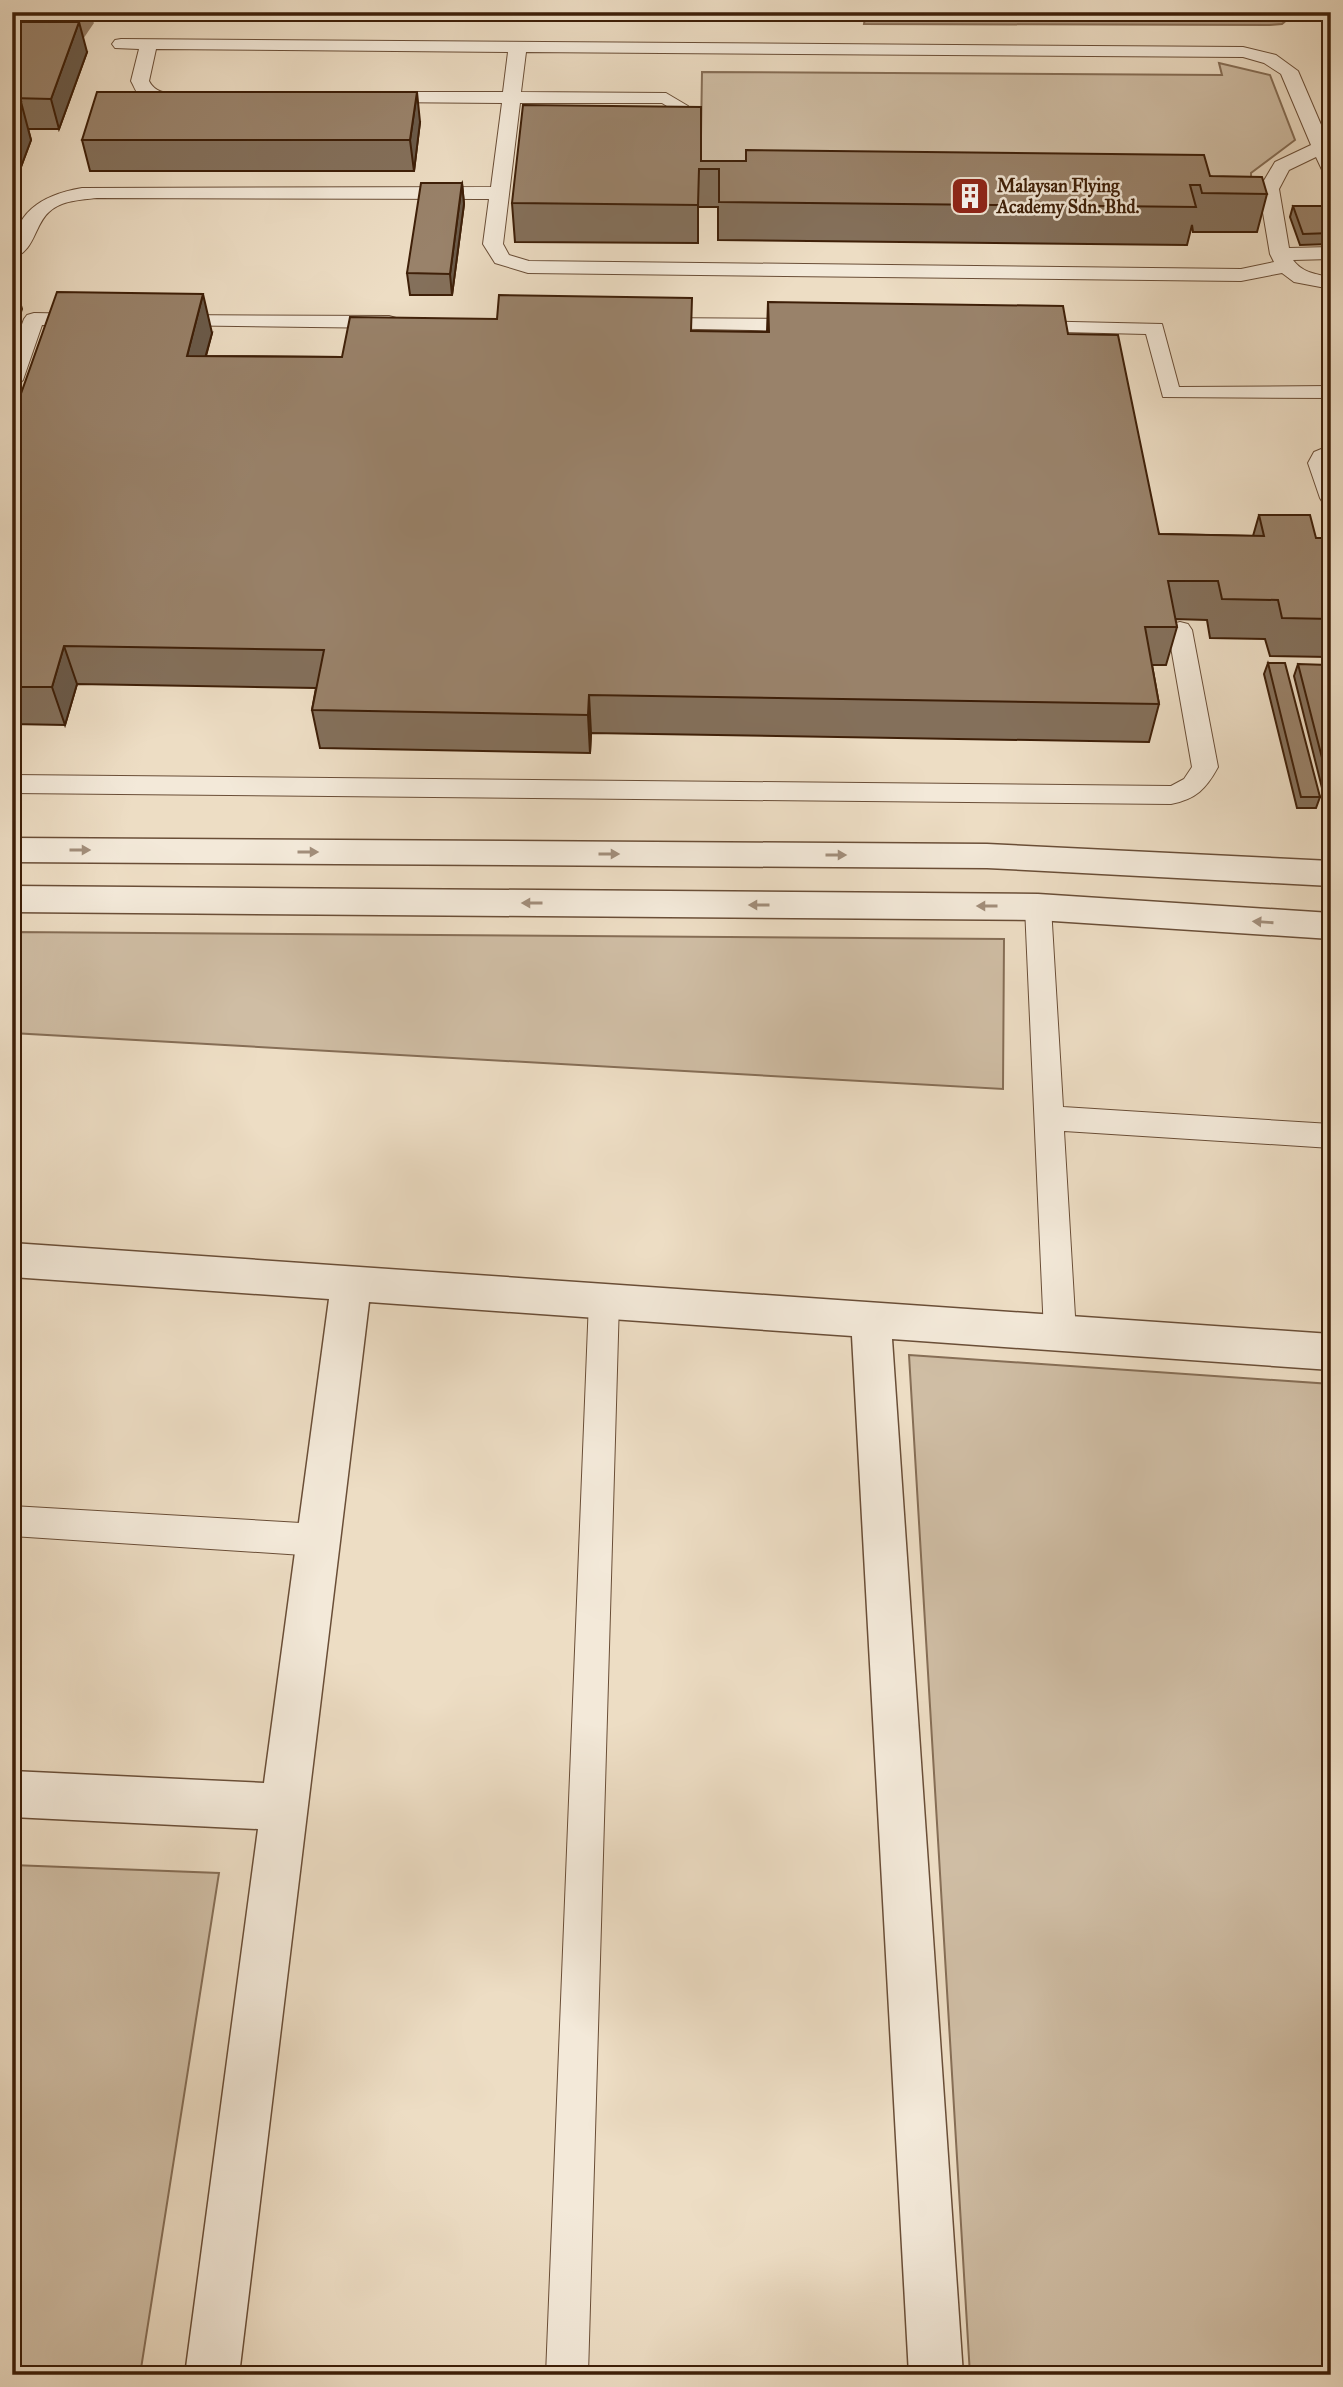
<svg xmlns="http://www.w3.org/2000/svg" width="1343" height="2387" viewBox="0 0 1343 2387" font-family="'IM FELL Great Primer',serif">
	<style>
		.green { fill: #cfbda4; stroke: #866e56; stroke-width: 2 }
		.water { fill: #b29c84; stroke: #846a52; stroke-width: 2 }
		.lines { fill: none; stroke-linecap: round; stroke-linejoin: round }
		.shore { stroke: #785e46; stroke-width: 2 }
		.taxiway { fill: #967e66; fill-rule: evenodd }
		.lane-casing { stroke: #6a4e37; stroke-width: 2 }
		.street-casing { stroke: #6a4e37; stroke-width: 3 }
		.lane { fill: #f3e9d9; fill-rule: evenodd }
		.street { fill: #f3e9d9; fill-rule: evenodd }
		.wall { fill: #84705b; stroke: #3e1f08; stroke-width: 2 }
		.shaded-wall { fill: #6b5b4a; stroke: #3e1f08; stroke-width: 2 }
		.building { fill: #99826a; stroke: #3e1f08; stroke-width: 2 }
		.oneway { fill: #a28e7b }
		.labels { text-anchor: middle; stroke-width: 5; stroke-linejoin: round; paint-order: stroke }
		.far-poi-label { font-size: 18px; font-weight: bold; fill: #3e1f08; stroke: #f3e9d9; text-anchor: start }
	</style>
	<rect width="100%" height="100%" fill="#edddc4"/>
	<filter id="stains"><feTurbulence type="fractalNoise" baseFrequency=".00286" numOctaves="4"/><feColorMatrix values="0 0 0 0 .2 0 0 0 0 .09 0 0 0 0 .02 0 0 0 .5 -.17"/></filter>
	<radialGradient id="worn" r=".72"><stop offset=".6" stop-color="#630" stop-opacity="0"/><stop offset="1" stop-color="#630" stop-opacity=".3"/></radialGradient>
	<path class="green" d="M1219 63 1270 75 1295 140 1251 173 1252 215 700 199 702 72 1222 75Z
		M12 932 1004 939 1003 1089 12 1033Z
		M909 1355 1331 1384V2375H970Z
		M12 1865 219 1873 140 2375H12Z"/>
	<path class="water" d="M866 12H1285L1288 19 1282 24 1270 25 864 24Z"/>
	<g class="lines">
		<path class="shore" d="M872 12 876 17 1269 18 1277 17 1279 12"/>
		<path class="taxiway" d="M12 12H87L94 23 81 42 50 49 12 41Z"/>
		<g class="lane-casing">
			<path id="lane" d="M121 39 1243 47 1276 55 1298 71 1331 148V176L1324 174 1316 157 1289 170 1279 189 1289 248 1331 247V259L1293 260C1303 273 1315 274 1331 277V289L1294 282 1282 273 1241 281 528 273 495 263 483 244 489 199 97 198C81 200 62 200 49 212 34 225 35 252 12 258 12 213 41 195 82 188L491 187 502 103 378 102 369 97 378 92H503L508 52 156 49 149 81C158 98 175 91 191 95L194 99 191 103C177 106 152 106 140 96 136 93 134 86 131 81L139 49 115 48 112 44 115 40ZM526 52 1243 57 1264 63 1281 74 1311 145 1275 162 1259 189 1270 254 1274 262 1241 269 529 261 509 255 503 244 520 103H662L670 108 668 124 652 135 661 141 683 131 688 106 666 93 521 92Z
				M34 313 88 314 95 316 98 320 95 324 88 326 42 325 23 380 19 384 12 386V351L24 319 27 315Z
				M169 315 389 316 396 318 399 322 396 326 389 328 162 325 159 321 162 317Z
				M652 318 806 319 813 321 816 325 813 329 806 331 645 328 642 324 645 320Z
				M1027 321 1162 324 1179 387 1331 386V398L1163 397 1146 334 1020 331 1017 327 1020 323Z
				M1331 445V505L1323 503 1320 498 1308 463 1314 452Z
				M1180 622 1188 624 1192 630 1218 767C1206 789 1196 799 1171 804L12 793V775L1171 786 1184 779 1192 767 1168 630 1172 624Z
				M1038 897 1047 900 1051 907 1063 1107 1331 1124V1148L1064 1131 1076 1333 1071 1343 1060 1347 1049 1343 1044 1333 1025 907 1029 900Z
				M604 1288 615 1292 619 1301 588 2375H546L589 1301 593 1292Z
				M12 1506 318 1524 330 1529 335 1540 330 1551 318 1556 12 1536Z"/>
		</g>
		<g class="street-casing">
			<path id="street" d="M12 838 987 844 1331 861V886L987 868 12 862Z
				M12 886 1038 894 1331 913V939L1038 920 12 912Z
				M12 1243 1331 1334V1370L892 1339 963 2375H909L852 1336 369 1302 239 2375H185L258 1829 12 1817V1771L264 1783 329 1299 12 1277Z"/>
		</g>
		<use href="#lane" class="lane"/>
		<use href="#street" class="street"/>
	</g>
	<path class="wall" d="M12 22 87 52 59 129H28L31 140 12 191Z
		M420 122 414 171H90L82 140Z
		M701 161 1210 176 1267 194 1257 232H1193L1192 225 1187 245 718 240V207H698V243L515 242 512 203Z
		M462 183 464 204 452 295H410L407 273Z
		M1293 206 1331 214V244L1300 245 1290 217Z
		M768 302 1068 334 1159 534 1253 536 1259 515 1316 538H1331V649L1328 657 1270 656 1265 639 1210 638 1207 620 1175 619 1177 627 1166 665H1152L1159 704 1149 742 591 733 590 753 320 748 312 710 316 688 77 684 65 725 12 724V419L212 333 206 356 342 357 691 331 767 332Z
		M1268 663 1320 797 1316 808H1297L1264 674Z
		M1298 664 1331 676V804H1326L1294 676Z"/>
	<path class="shaded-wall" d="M79 22 87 52 59 129 51 99Z
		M417 92 420 122 414 171 410 140Z
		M21 102 31 140 12 191V124Z
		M462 183 464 204 452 295 450 274Z
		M16 288 22 309 12 338V297Z
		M203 294 212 333 195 394 187 356Z
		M64 646 77 684 65 725 52 687Z
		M589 695 591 733 590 753 588 715Z"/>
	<path class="building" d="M12 22H79L51 99 12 98Z
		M97 92H417L410 140H82Z
		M12 102H21L12 124Z
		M523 105 701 107V161H746V150L1204 155 1210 176 1262 177 1267 194 1202 193 1200 185H1190L1196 207 719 202V169H699L698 205 512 203Z
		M421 183H462L450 274 407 273Z
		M1293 206H1327L1331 214V233L1303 234Z
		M12 287 16 288 12 297Z
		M57 292 203 294 187 356 342 357 350 317 497 319 499 295 692 298 691 331 769 332 768 302 1063 306 1068 334 1118 335 1159 534 1264 536 1259 515H1310L1316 538H1331V619L1282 618 1278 600 1222 599 1218 581H1168L1177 627H1145L1159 704 589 695 588 715 312 710 324 650 64 646 52 687H12V419Z
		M1268 663H1285L1320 797H1301Z
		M1298 664 1328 665 1331 676V793Z"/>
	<defs><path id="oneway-solid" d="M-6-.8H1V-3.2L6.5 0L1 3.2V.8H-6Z" transform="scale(1.75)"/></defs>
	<g class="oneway">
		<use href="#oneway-solid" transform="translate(80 850)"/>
		<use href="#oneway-solid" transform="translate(308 852)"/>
		<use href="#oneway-solid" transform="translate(609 854)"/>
		<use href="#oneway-solid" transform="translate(836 855)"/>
		<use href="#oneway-solid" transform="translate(532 903) rotate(-180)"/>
		<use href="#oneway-solid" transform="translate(759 905) rotate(-180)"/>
		<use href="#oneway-solid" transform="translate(987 906) rotate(-180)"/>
		<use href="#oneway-solid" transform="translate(1263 922) rotate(-176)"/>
	</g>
	<defs>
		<g id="building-square" transform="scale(2.0125)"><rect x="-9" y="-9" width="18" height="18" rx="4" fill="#8f2418" stroke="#f3e9d9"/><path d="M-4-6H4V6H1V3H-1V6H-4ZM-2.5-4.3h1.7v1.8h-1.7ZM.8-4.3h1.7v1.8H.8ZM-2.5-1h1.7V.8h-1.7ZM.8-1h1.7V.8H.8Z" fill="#fff"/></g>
	</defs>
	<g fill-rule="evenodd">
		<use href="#building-square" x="970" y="196"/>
	</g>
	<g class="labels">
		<g class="far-poi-label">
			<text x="997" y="192">Malaysan Flying<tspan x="997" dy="21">Academy Sdn. Bhd.</tspan></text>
		</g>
	</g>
	<rect width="1343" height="2387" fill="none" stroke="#edddc4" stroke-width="42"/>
	<rect x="14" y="14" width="1315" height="2359" fill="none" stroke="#3e1f08" stroke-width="3.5"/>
	<rect x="21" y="21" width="1301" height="2345" fill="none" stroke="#3e1f08" stroke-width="2"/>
	<rect width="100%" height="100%" filter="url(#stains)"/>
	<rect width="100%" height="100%" fill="url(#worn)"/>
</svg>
